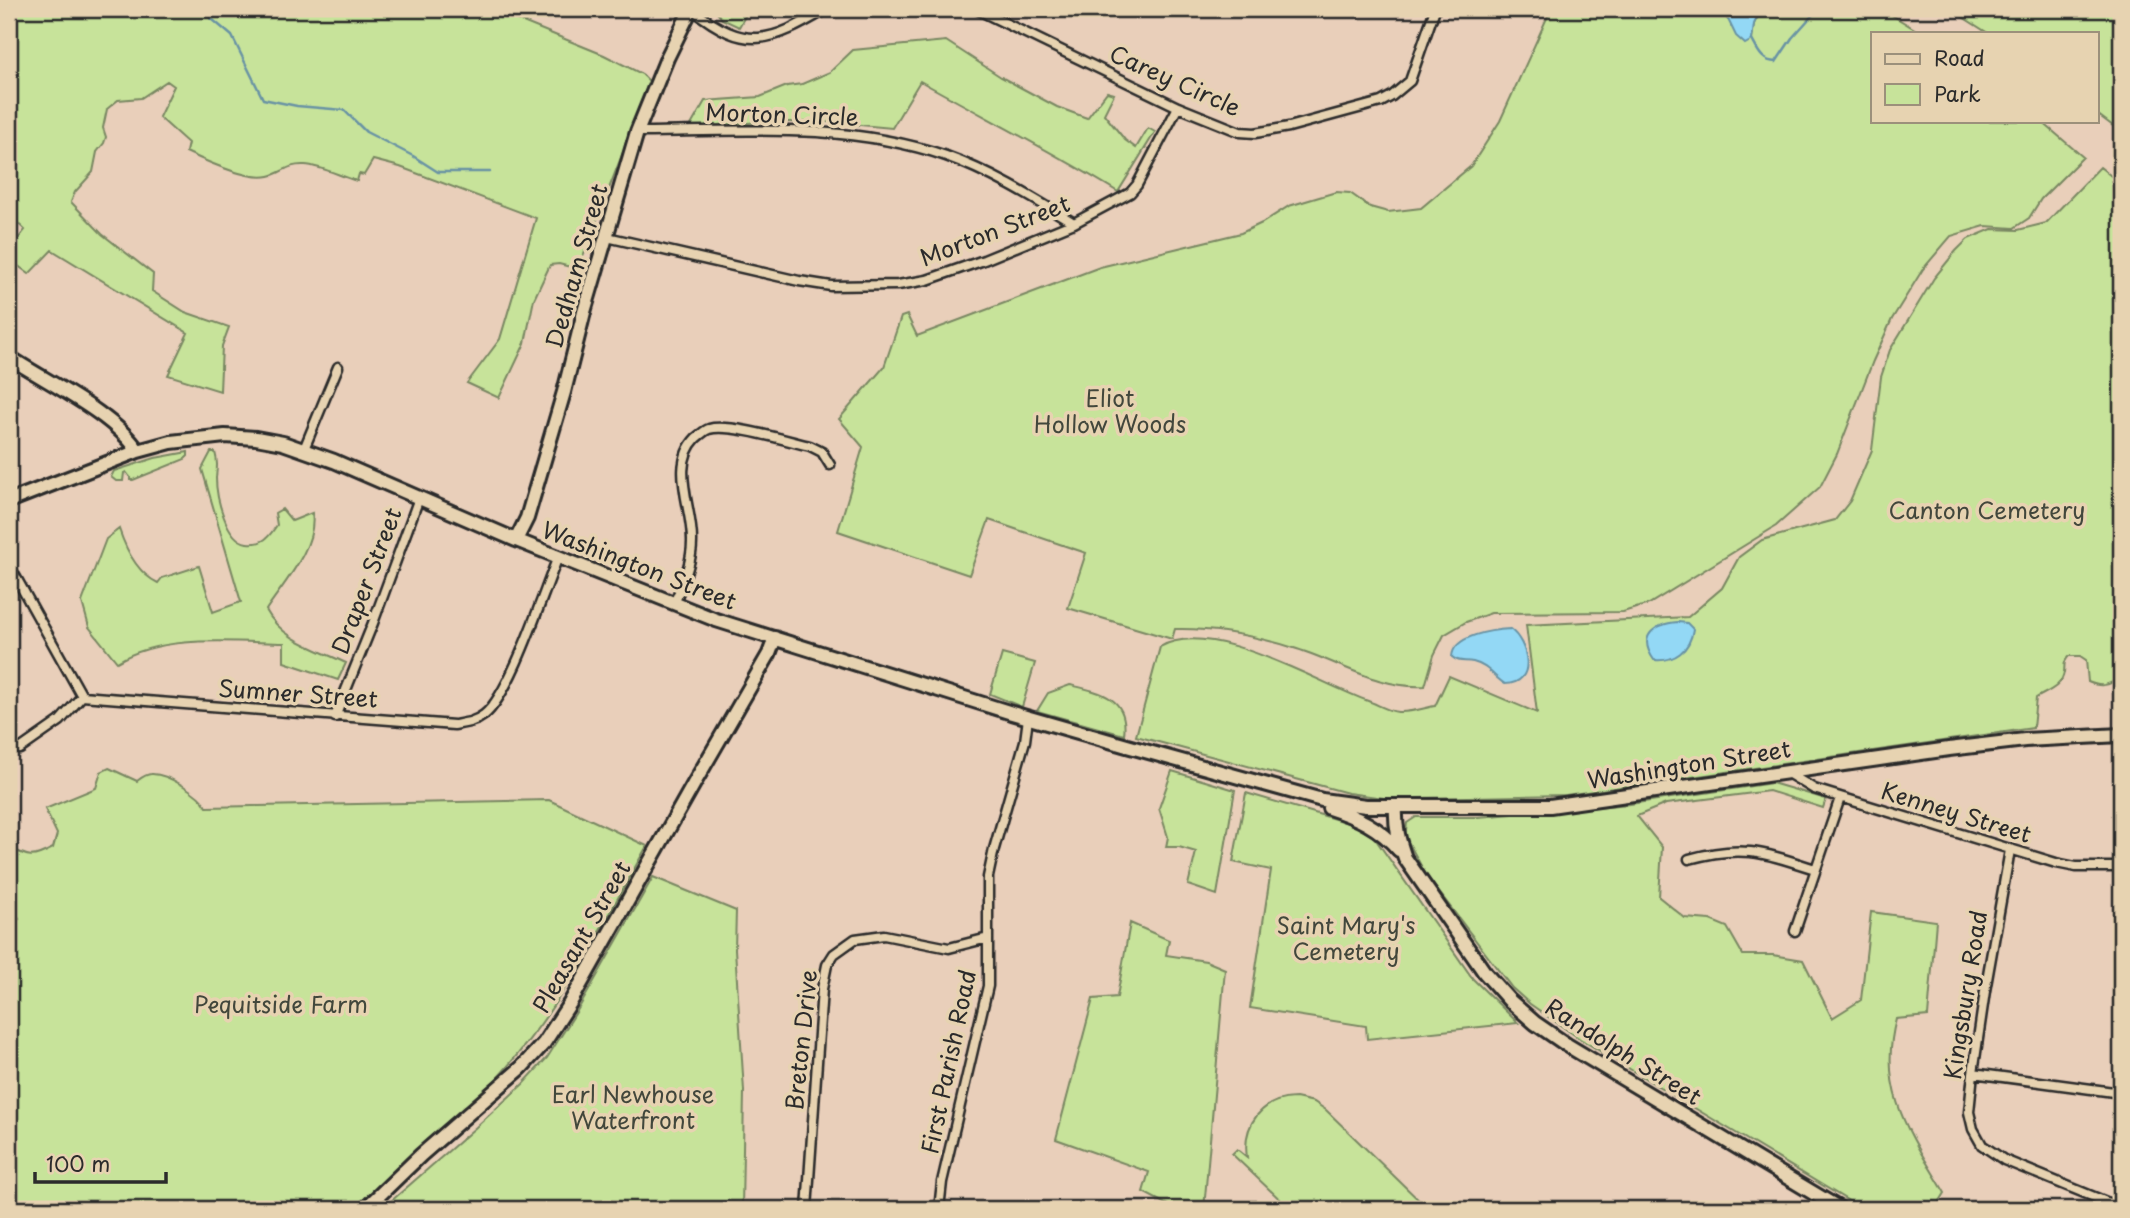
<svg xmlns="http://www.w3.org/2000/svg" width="2130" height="1218" viewBox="0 0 2130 1218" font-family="'Playpen Sans',sans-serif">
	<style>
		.green { fill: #c7e39a; stroke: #798762; stroke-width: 2 }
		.water { fill: #93d8f5; stroke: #6993a4; stroke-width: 2 }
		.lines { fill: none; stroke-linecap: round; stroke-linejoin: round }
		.stream { stroke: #6993a4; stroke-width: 2.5 }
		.street-casing { stroke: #2b2b2b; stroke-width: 13 }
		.secondary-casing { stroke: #2b2b2b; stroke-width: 18 }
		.street { stroke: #e7d3b1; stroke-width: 8 }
		.secondary { stroke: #e7d3b1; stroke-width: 12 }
		.labels { text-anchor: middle; stroke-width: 7; stroke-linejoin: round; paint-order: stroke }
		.street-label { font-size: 23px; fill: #2b2b2b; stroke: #e7d3b1 }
		.park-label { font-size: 23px; fill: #42473c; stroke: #e7d3b1 }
	</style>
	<rect width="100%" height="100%" fill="#e9cfba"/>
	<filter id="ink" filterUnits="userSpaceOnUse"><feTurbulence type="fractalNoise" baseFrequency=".0143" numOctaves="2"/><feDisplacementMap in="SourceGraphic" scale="14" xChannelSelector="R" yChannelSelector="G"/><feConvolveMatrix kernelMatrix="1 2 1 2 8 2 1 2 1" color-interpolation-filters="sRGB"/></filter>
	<g filter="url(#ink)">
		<path class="green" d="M9 9H491L604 55 642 74 650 82 578 269 559 264 550 265 534 299 525 343 499 398 467 383 500 339 536 218 400 167 373 160 364 175 359 174 357 181C340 176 321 166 305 165 287 164 283 173 269 176 248 181 205 161 186 152L188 143 159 117 174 86 167 81 141 98 118 100 107 109 103 128 106 137 104 143 97 152 93 172 75 192 71 202 102 234 153 274 152 291 185 312 229 327 222 346 220 391 168 375 188 333 52 250 29 274 9 259V250L25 230 9 215V173L12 168 9 165Z
			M714 9H749L739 27 722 19Z
			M1551 9H1723L1726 18 1752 40 1754 24 1761 9H1882L1921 33H1873V121H2041L2083 157 2041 199 2029 218 2014 228 1985 226 1951 236 1923 269 1892 319 1873 361 1837 454 1820 487 1776 526 1649 604 1623 612 1491 613 1466 622 1444 635 1434 655 1425 686C1379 689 1339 662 1297 649 1257 636 1216 628 1175 629L1172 639 1068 608 1086 553 989 520 969 575 838 531 863 447 839 419 884 367 901 317 907 315 917 336 1100 267 1241 233 1262 223 1289 206 1336 192 1350 193 1370 207 1388 212 1421 208 1471 166 1500 121Z
			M1950 9H2121V132L2097 114V33H1988Z
			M946 41 1001 77 1057 107 1087 118 1107 92 1114 94 1104 114 1125 140 1136 148 1148 128 1155 132 1118 192C1053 152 986 118 920 81L892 128 828 122H762L690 127 705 101 760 97 787 86 802 84 830 72 853 50Z
			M2100 167 2121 184V678C2108 685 2102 688 2088 682L2086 660 2080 656H2069C2063 662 2065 665 2064 672 2062 687 2048 691 2036 698L2033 728 1566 795 1416 798H1384L1348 793 1136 736 1160 647C1211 617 1317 683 1368 701 1377 704 1388 711 1398 712 1409 713 1424 708 1435 706L1449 676 1537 713 1526 625 1688 617 1722 588 1739 557 1762 540 1835 520 1850 501 1872 450 1881 377 1890 350 1934 278 1956 251 1968 239 1992 229 2018 230 2046 223Z
			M188 452V456L185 459 133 480H130V477L126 472 124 473 123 481H116L111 477 114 471 155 458Z
			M211 452H215C218 463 217 468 216 478 216 497 226 540 247 543 263 545 269 537 277 525L275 513 282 509 292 521 312 513C318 546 283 584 266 610 282 640 317 649 346 663L338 680 284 662V643C232 642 163 634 117 662L89 627 82 602 106 539 119 529C126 550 137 573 158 583L162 578 199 566 213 612 241 602 202 469Z
			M1002 654 1035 663 1022 707 990 694Z
			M1070 685C1100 692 1129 697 1124 735L1037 711 1048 693Z
			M109 768 137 781C141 778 146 774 151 774 167 773 200 794 207 807L549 800 647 846C604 922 564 1001 507 1067 462 1120 404 1160 355 1209H9V928L19 919 9 900V847C29 858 32 859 53 848L57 834 45 809 96 788 101 772Z
			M1172 771 1235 790 1217 895 1188 885 1196 852 1179 847H1166L1168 837 1159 808Z
			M1772 783 1826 799 1823 808 1769 791 1666 804 1637 816 1662 847 1659 897 1685 918 1710 920 1727 927 1743 955H1773L1803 960 1832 1018 1861 1000 1871 912 1936 921 1928 1016 1896 1019C1877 1091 1910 1134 1945 1193L1935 1209H1862L1580 1039 1530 1004 1512 988 1426 875 1405 836 1407 823 1416 817H1478L1630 804Z
			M1246 793 1352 824 1374 837 1473 979 1518 1023 1367 1039 1366 1026 1250 1008 1271 870 1233 862Z
			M653 877 736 911 735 949 744 1091 742 1209H382L476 1127 523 1084 547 1058 580 1006Z
			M1130 923 1169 940 1166 955 1206 961 1225 969 1204 1209H1175L1143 1192 1149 1172 1056 1139 1093 999 1117 997Z
			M1296 1098 1314 1102 1326 1110 1428 1209H1290L1232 1154 1237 1149 1247 1157C1242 1125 1262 1098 1296 1098Z"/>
		<path class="water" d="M1723 9H1761L1754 24 1752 40 1745 44 1736 36Z
			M1678 622 1687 623 1693 629C1690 651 1674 662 1654 660 1637 636 1654 624 1678 622Z
			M1510 629C1528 642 1538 684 1505 684 1494 677 1487 665 1473 662 1464 660 1459 663 1452 657 1453 635 1493 630 1510 629Z"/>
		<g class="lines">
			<path class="stream" d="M200 9 232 36 263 99 297 106 344 110 366 132 413 156 438 172H490
				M1752 40C1758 51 1762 62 1776 62L1792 38 1818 9"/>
			<g class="street-casing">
				<path id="street" d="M692 9C747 53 770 42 827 9
					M976 9 1178 107 1240 132 1255 133 1289 127 1381 102 1392 96 1410 81 1435 9
					M637 132C741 131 846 122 946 156 991 172 1033 198 1074 223
					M607 237 799 281 831 286 898 285 927 280 984 260 1074 223 1130 193 1137 185 1178 107
					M304 449 338 367
					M9 565 82 696 454 725C465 723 475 722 484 715 511 694 543 593 558 557
					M674 604C682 584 692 564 692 542 693 508 669 466 696 438 700 435 705 430 709 429 729 423 788 441 810 446L822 452 830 465
					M335 717 373 623 419 498
					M20 749 60 721 82 696
					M1786 772 1814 789 2056 863 2076 867H2121
					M2010 850 1985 991 1973 1073 1969 1112 1973 1129 1982 1145 2004 1160 2121 1208
					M1689 859C1742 844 1765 853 1815 869
					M1795 931 1840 798
					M1973 1073 2121 1093
					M711 1208 768 1209
					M807 1209 822 989 827 965 834 954 855 939 884 935 949 948 988 938
					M939 1209 942 1182 988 986V877L994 849 1025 741 1028 718"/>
			</g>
			<g class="secondary-casing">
				<path id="secondary" d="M9 357C48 383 113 413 138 451
					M9 501 138 451 171 442 225 436 256 438 283 443 334 461 516 540 716 620 1012 713 1127 746 1322 800 1366 806H1550L1949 749 2025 740 2121 735
					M516 540 527 518 564 392 584 312 637 132 667 58 691 9
					M1329 808C1357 817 1379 827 1399 850
					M1396 808C1395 827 1399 841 1405 858L1485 973 1509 1000 1535 1023 1567 1045 1840 1209
					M365 1209 421 1155 521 1068 544 1043 570 1003 696 780 769 654 775 638"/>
			</g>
			<use href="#street" class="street"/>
			<use href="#secondary" class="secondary"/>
		</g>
	</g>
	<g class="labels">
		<g class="street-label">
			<text transform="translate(1175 81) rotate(24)" y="8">Carey Circle</text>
			<text transform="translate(782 115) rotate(2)" y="8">Morton Circle</text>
			<text transform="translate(995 231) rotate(-21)" y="8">Morton Street</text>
			<text transform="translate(577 266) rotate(-74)" y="8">Dedham Street</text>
			<text transform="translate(639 566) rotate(21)" y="8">Washington Street</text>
			<text transform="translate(367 581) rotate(-69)" y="8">Draper Street</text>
			<text transform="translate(298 694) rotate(4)" y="8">Sumner Street</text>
			<text transform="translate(1689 765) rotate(-9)" y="8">Washington Street</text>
			<text transform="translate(1956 813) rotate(17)" y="8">Kenney Street</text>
			<text transform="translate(582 937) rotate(-60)" y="8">Pleasant Street</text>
			<text transform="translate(1966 995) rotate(-81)" y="8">Kingsbury Road</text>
			<text transform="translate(802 1040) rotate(-84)" y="8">Breton Drive</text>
			<text transform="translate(1623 1052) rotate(32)" y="8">Randolph Street</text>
			<text transform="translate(949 1062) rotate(-78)" y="8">First Parish Road</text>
		</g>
		<g class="park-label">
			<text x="1110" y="407">Eliot<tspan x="1110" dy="26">Hollow Woods</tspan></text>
			<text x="1987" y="519">Canton Cemetery</text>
			<text x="1346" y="934">Saint Mary's<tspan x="1346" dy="26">Cemetery</tspan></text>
			<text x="281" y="1013">Pequitside Farm</text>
			<text x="633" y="1103">Earl Newhouse<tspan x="633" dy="26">Waterfront</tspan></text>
		</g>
	</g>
	<rect width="2130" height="1218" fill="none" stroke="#e7d3b1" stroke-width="35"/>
	<rect x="18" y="18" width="2095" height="1183" fill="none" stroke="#2b2b2b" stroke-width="2.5" filter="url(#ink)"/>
	<rect x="1871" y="32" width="228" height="91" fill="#e7d3b1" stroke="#9c907b" stroke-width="2"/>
	<rect x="1885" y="54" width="35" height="10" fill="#e7d3b1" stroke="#9c907b" stroke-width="2"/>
	<text x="1934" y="66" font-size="21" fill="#2b2b2b">Road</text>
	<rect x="1885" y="84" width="35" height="21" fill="#c7e39a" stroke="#9c907b" stroke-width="2"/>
	<text x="1934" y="102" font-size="21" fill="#2b2b2b">Park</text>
	<path d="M35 1172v10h131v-10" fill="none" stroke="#2b2b2b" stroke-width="3.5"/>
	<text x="46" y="1172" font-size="21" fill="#2b2b2b" stroke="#e7d3b1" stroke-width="5" paint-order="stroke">100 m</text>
</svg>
